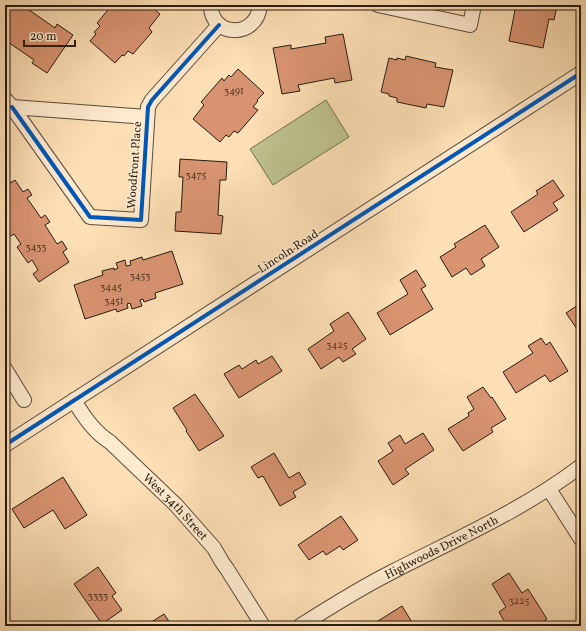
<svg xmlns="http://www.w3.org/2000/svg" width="586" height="631" viewBox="0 0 586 631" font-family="Vollkorn,serif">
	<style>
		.green { fill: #bdc28f; stroke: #726e50 }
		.building { fill: #d89371; stroke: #271b11 }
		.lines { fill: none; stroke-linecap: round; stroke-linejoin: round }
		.minor-casing { stroke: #5c4c3a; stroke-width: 16 }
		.minor { stroke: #feeacf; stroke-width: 14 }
		.cycleway-casing { stroke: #feeacf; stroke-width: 6 }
		.cycleway { stroke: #0057b8; stroke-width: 4 }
		.labels { text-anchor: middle; stroke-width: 3; stroke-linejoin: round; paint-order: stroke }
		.number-label { font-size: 10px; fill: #533929 }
		.street-label { font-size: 12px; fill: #271b11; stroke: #feeacf }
	</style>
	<rect width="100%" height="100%" fill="#fddfb5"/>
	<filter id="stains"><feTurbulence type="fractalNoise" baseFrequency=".005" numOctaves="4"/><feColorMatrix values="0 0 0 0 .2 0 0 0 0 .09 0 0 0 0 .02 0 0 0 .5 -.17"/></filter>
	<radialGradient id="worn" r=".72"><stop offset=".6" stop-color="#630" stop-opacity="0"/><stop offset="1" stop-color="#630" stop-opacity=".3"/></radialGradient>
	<path class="green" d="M326 100 349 137 273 185 250 149Z"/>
	<path class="building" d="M6 5H25L26 6 25 7 55 28 57 24 73 35 47 73 32 63 34 60 5 40V6Z
		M112 5H149L160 14 149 28 152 32 133 54 128 51 124 56 122 55 115 63 90 41 96 34 94 32 100 26 97 23Z
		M513 5H554L557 6 554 20 549 19 543 48 509 41 515 10 512 9Z
		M343 34 352 80 335 83 334 78 298 85 300 91 282 94 273 48 291 45V49L326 43 325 37Z
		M406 56 436 63 435 67 453 70 444 107 427 104 426 108 397 102V98L389 96V94L381 92 389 58 397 60V58L405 60Z
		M238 69 264 93 257 100 258 101 253 107 258 110 238 133 234 131 229 137 226 135 220 142 193 119 204 105 201 102 222 78 224 81 229 75 231 77Z
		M180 159 227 162 226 180H220L218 215 223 216 221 234 175 231 176 212H181L183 177H179Z
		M15 180 23 192 28 189 32 195 27 198 41 218 45 215 50 222 45 225 57 244 62 241 67 249 63 252 69 262 39 282 33 274 38 270 32 260 28 263 17 247 21 244 14 234 9 237 5 230V186Z
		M553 180 564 196 553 203 558 210 524 232 511 212 538 194 536 191Z
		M485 225 499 247 481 259 485 266 471 275 466 268 452 277 440 257 456 247 454 244Z
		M172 251 183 284 155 293 156 298 144 302 143 299 140 300 142 306 132 309 130 303 127 304 128 308 117 312 116 309 85 319 74 285 103 275 102 271 114 268V270L118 268 116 263 125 260 126 266 131 265 130 261 142 257 143 260Z
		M416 270 426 286 421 289 433 309 390 335 377 313 408 294 400 280Z
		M581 303V331L579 332 566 313Z
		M348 312 366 339 352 349 356 354 343 362 339 357 321 369 308 349 334 331 330 324Z
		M541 338 546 345 550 342 568 371 550 382 545 375 516 393 503 372 533 353 528 346Z
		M272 356 282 371 239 398 224 374 239 365 242 369 256 360 258 364Z
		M483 387 491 398 492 397 506 419 491 428 493 432 463 451 448 429 469 416 468 413 474 409 467 397Z
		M195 394 224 436 199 451 186 431 187 430 173 408Z
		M423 433 434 450 405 469 409 474 393 485 378 461 393 451 388 443 400 435 405 444Z
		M274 453 289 478 299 472 306 484 293 492 296 497 280 506 263 476 258 478 251 467Z
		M63 477 87 515 65 529 53 510 24 528 12 509Z
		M341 516 358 540 343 550 340 546 326 555 323 551 309 560 298 545Z
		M98 567 116 593 112 596 122 610 102 624 74 584Z
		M509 573 522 593 528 589 547 619 537 626H507L499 612 506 607 492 584Z
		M402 606 413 624 409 626H370Z
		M164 614 172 626H145Z"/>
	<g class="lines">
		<g class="minor-casing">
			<g id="minor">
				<path d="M211 5C210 37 257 40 260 5"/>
				<path d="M378 5 470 25 474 5"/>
				<path d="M5 99 12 107 147 117"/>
				<path d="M12 107 90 217 141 220 148 107 152 100 219 25"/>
				<path d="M5 369 24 400"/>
				<path id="s1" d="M74 400C83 416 94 432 110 442L176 505 214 548 222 562 227 569 263 626"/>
				<path d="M5 445 581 73"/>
				<path d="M549 489 581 539"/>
				<path id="s2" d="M300 626C330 607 360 588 392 572 456 539 523 510 581 466"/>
			</g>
		</g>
		<use href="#minor" class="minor"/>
		<g class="cycleway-casing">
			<path id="cycleway" d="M12 107 90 217 141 220 148 107 152 100 219 25
				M5 445 581 73"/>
		</g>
		<use href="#cycleway" class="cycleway"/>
	</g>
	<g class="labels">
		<g class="number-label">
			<text x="234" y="94">3491</text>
			<text x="196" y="178">3475</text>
			<text x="36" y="250">3433</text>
			<text x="140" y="279">3453</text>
			<text x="111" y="290">3445</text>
			<text x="114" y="304">3451</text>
			<text x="337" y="348">3425</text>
			<text x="98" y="599">3333</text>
			<text x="519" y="604">3225</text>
		</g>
		<g class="street-label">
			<text transform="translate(134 165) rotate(-86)" y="4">Woodfront Place</text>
			<text transform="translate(288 251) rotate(-33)" y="4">Lincoln Road</text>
			<text dy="4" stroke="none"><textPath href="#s1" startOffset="148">West 34th Street</textPath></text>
			<text dy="4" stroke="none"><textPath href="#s2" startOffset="162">Highwoods Drive North</textPath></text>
		</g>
	</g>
	<rect width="586" height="631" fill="none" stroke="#fddfb5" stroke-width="20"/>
	<rect x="6" y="6" width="574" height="619" fill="none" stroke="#271b11" stroke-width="2"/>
	<rect x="10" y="10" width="566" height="611" fill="none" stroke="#271b11"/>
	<path d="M24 40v6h51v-6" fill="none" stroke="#271b11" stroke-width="2"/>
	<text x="30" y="40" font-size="12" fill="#271b11" stroke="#feeacf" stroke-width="3" paint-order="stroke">20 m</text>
	<rect width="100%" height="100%" filter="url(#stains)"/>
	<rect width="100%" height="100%" fill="url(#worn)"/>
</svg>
